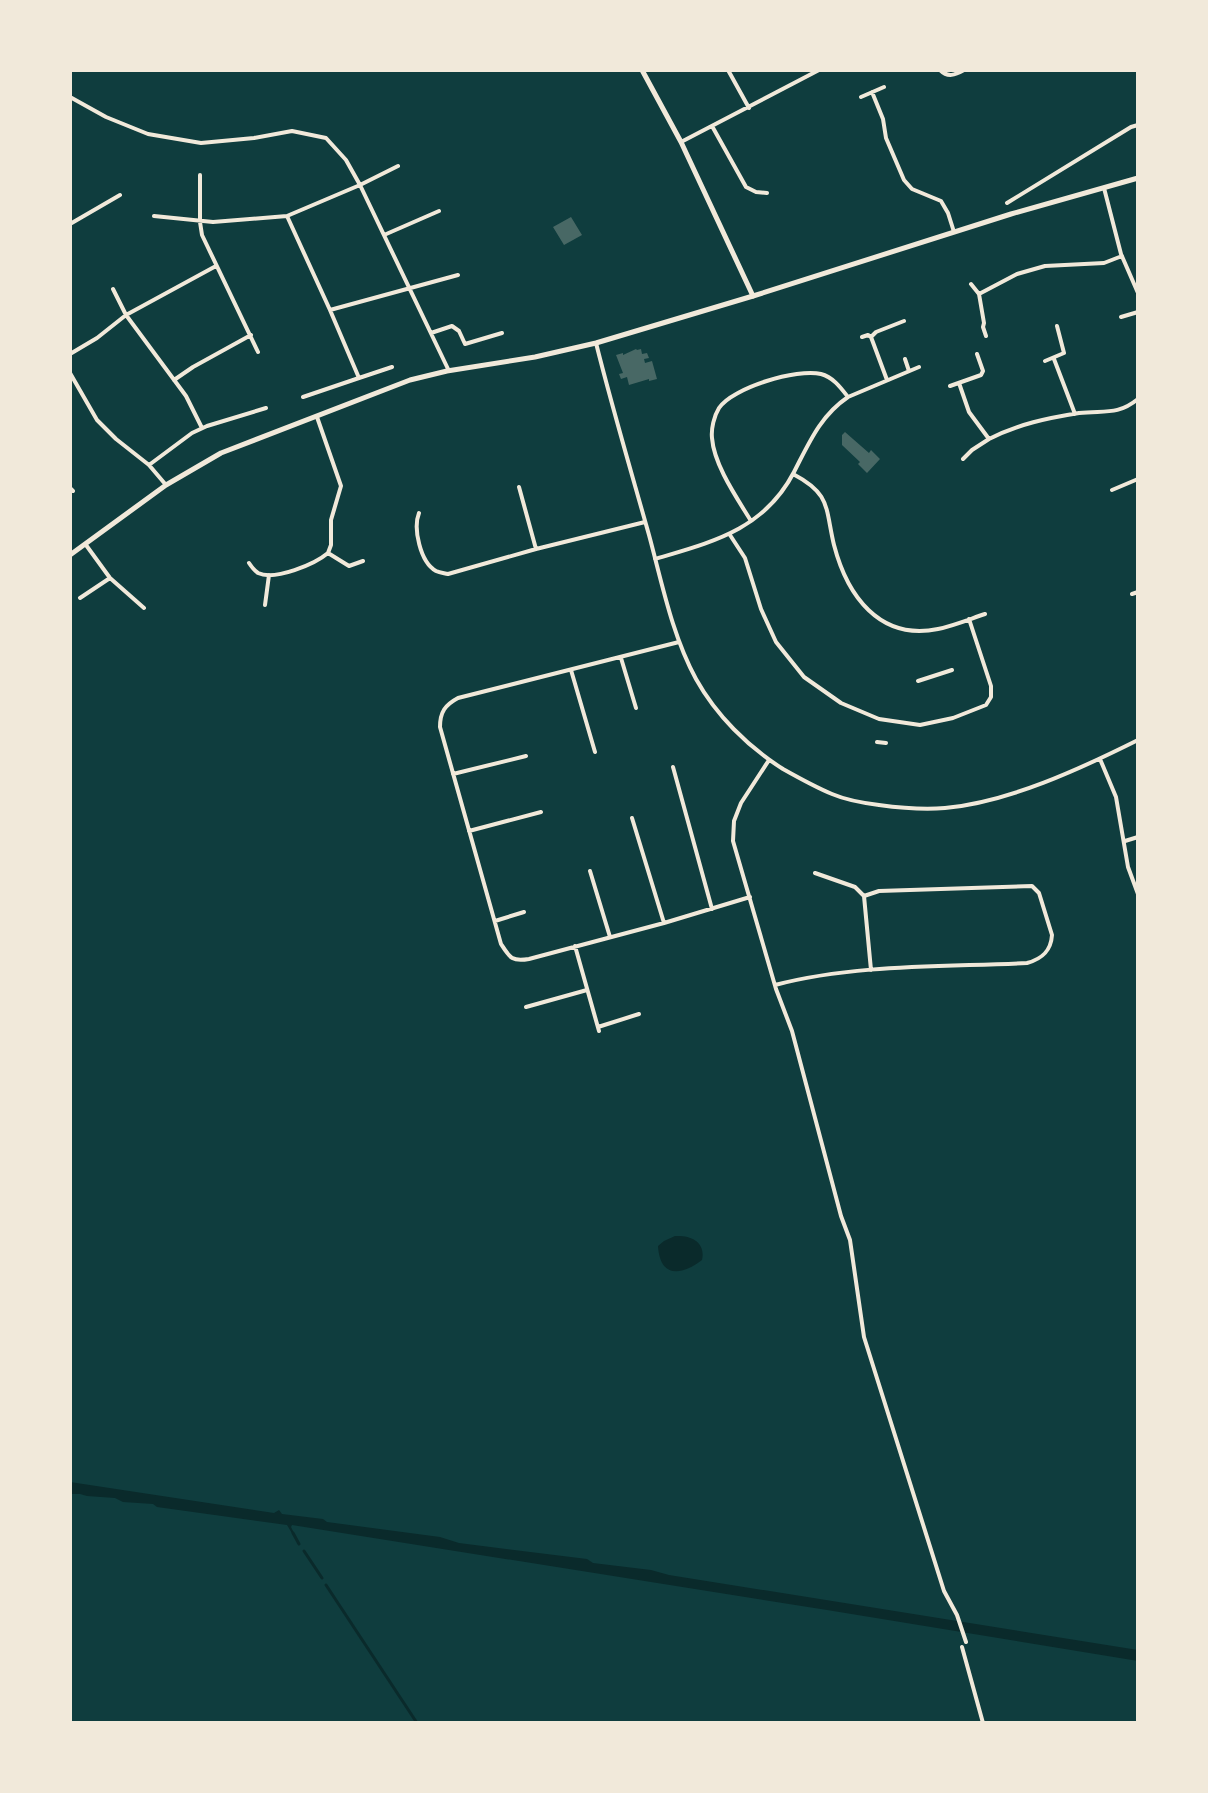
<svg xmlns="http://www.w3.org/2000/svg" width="1208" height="1793" viewBox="0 0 1208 1793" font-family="Signika,sans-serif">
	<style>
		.water { fill: #0a2a2b }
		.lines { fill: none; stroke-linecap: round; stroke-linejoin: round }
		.stream { stroke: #0a2a2b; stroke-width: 3 }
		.building { fill: #486865 }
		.minor { stroke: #f1e9da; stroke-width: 4 }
		.tertiary { stroke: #f1e9da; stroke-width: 5 }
		.secondary { stroke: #f1e9da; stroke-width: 5 }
	</style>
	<rect width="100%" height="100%" fill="#0f3d3e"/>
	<path class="water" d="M675 1236C691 1235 706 1242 702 1260 681 1276 660 1278 658 1246L664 1241Z
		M70 1482 274 1513 279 1510 282 1514 323 1519 327 1522 440 1537 459 1543 587 1559 593 1563 651 1570 669 1575 1138 1650V1661L827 1610 292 1525 291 1527 294 1533 293 1535 287 1525 157 1507 153 1504 123 1502 115 1498 87 1496 80 1494H70Z"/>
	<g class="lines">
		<path class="stream" d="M293 1533 299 1544
			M304 1551 322 1578
			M326 1585 417 1723"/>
	</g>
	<path class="building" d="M571 217 582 235 564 245 553 227Z
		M636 349 637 350 641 349 642 354 647 353 649 358 644 359 645 363 652 361 657 379 649 381V379L629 385 627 377 621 379 619 374 623 373 616 355 623 353V355Z
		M845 432 869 453 871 450 880 459 867 473 858 464 860 462 842 445V435Z"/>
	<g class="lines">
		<path class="minor" d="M728 70 749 108
			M940 70C948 78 955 75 964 70
			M872 92 883 119 886 138 904 180 912 189 941 201 948 213 954 232
			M70 97 106 117 148 134 201 143 254 138 292 131 326 138 346 160 360 185 449 371
			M861 97 884 87
			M712 126 746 187 756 192 767 193
			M681 142 819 70
			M200 175V222L202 235 258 352
			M1104 188 1121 254 1138 293
			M1007 203 1131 127 1138 125
			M154 216 213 222 287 216 360 185 398 166
			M287 216 330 310 359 378 303 397
			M70 224 120 195
			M384 235 439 211
			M971 284 979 294 984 323 983 327 986 336
			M113 289 126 315 186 396 202 428
			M979 294 1017 274 1045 266 1104 263 1122 256
			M330 310 458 275
			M1121 317 1138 312
			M431 333 452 326 459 331 465 344 502 333
			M862 337 868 335 871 337
			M596 343C612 407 631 471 649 535 662 583 672 635 696 679 716 715 748 747 783 769 799 778 815 787 832 794 846 800 863 803 879 805 901 808 923 810 945 808 1009 802 1080 769 1138 740
			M70 354 97 338 126 315 216 266
			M905 359 909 371
			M1054 359 1075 414
			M1045 361 1064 353 1057 326
			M70 373 97 420 116 439 149 465 166 485
			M359 378 392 367
			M174 380 193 367 251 335
			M887 380 871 337 876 332 904 321
			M959 383 969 412 989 439C1018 424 1048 418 1079 413 1104 410 1117 416 1138 399
			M950 386 981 375 983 371 977 354
			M963 459 972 450 989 439
			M149 465 192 433 207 426 266 408
			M793 474C831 494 825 507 834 545 847 595 879 641 938 629 953 626 970 619 985 614
			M519 487 536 549 645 522
			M70 488 73 491
			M1112 490 1138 479
			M419 513C413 528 420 562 436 571 440 573 444 573 448 574L536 549
			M751 521C737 498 714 465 712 438 711 429 714 416 719 408 732 388 797 368 821 374 833 377 841 388 848 397
			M730 535 745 558 761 609 776 642 804 677 841 703 879 719 920 725 953 718 986 705 991 697V686L969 619
			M86 545 110 578 144 608
			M328 553 349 566 363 561
			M655 559C712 542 764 530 794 472 809 443 820 416 848 397L919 367
			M249 563C251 566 255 571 258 573 275 581 315 564 328 553L331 545V520L341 486 317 417
			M1132 594 1138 592
			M80 598 110 578
			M265 605 269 575
			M679 642 458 698C445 705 440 712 440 727L501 944C510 958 512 962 529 959L664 923 750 897
			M621 658 636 708
			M571 670 595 752
			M918 681 952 670
			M877 742 886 743
			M1100 759 1116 797 1128 867 1138 894
			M769 760 741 803 734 821 733 841 776 989 792 1031 841 1216 850 1240 864 1337 944 1591 957 1615 966 1642
			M673 767 712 909
			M453 774 526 756
			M632 818 664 923
			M469 831 541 812
			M1125 841 1138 837
			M590 871 610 937
			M815 873 855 887 864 896 871 970
			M495 921 524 912
			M575 946 599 1031
			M775 985C855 964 944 967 1027 963 1042 959 1051 951 1052 935L1039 893 1032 886 879 891 864 896
			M526 1007 587 990
			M598 1027 639 1014
			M962 1647 983 1723"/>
		<path class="tertiary" d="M642 70 681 142 753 296"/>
		<path class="secondary" d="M70 555 166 485 221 453 410 380 447 371 535 357 596 343 753 296 1011 214 1138 178"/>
	</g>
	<rect width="1208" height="1793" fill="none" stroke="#f1e9da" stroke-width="144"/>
</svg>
